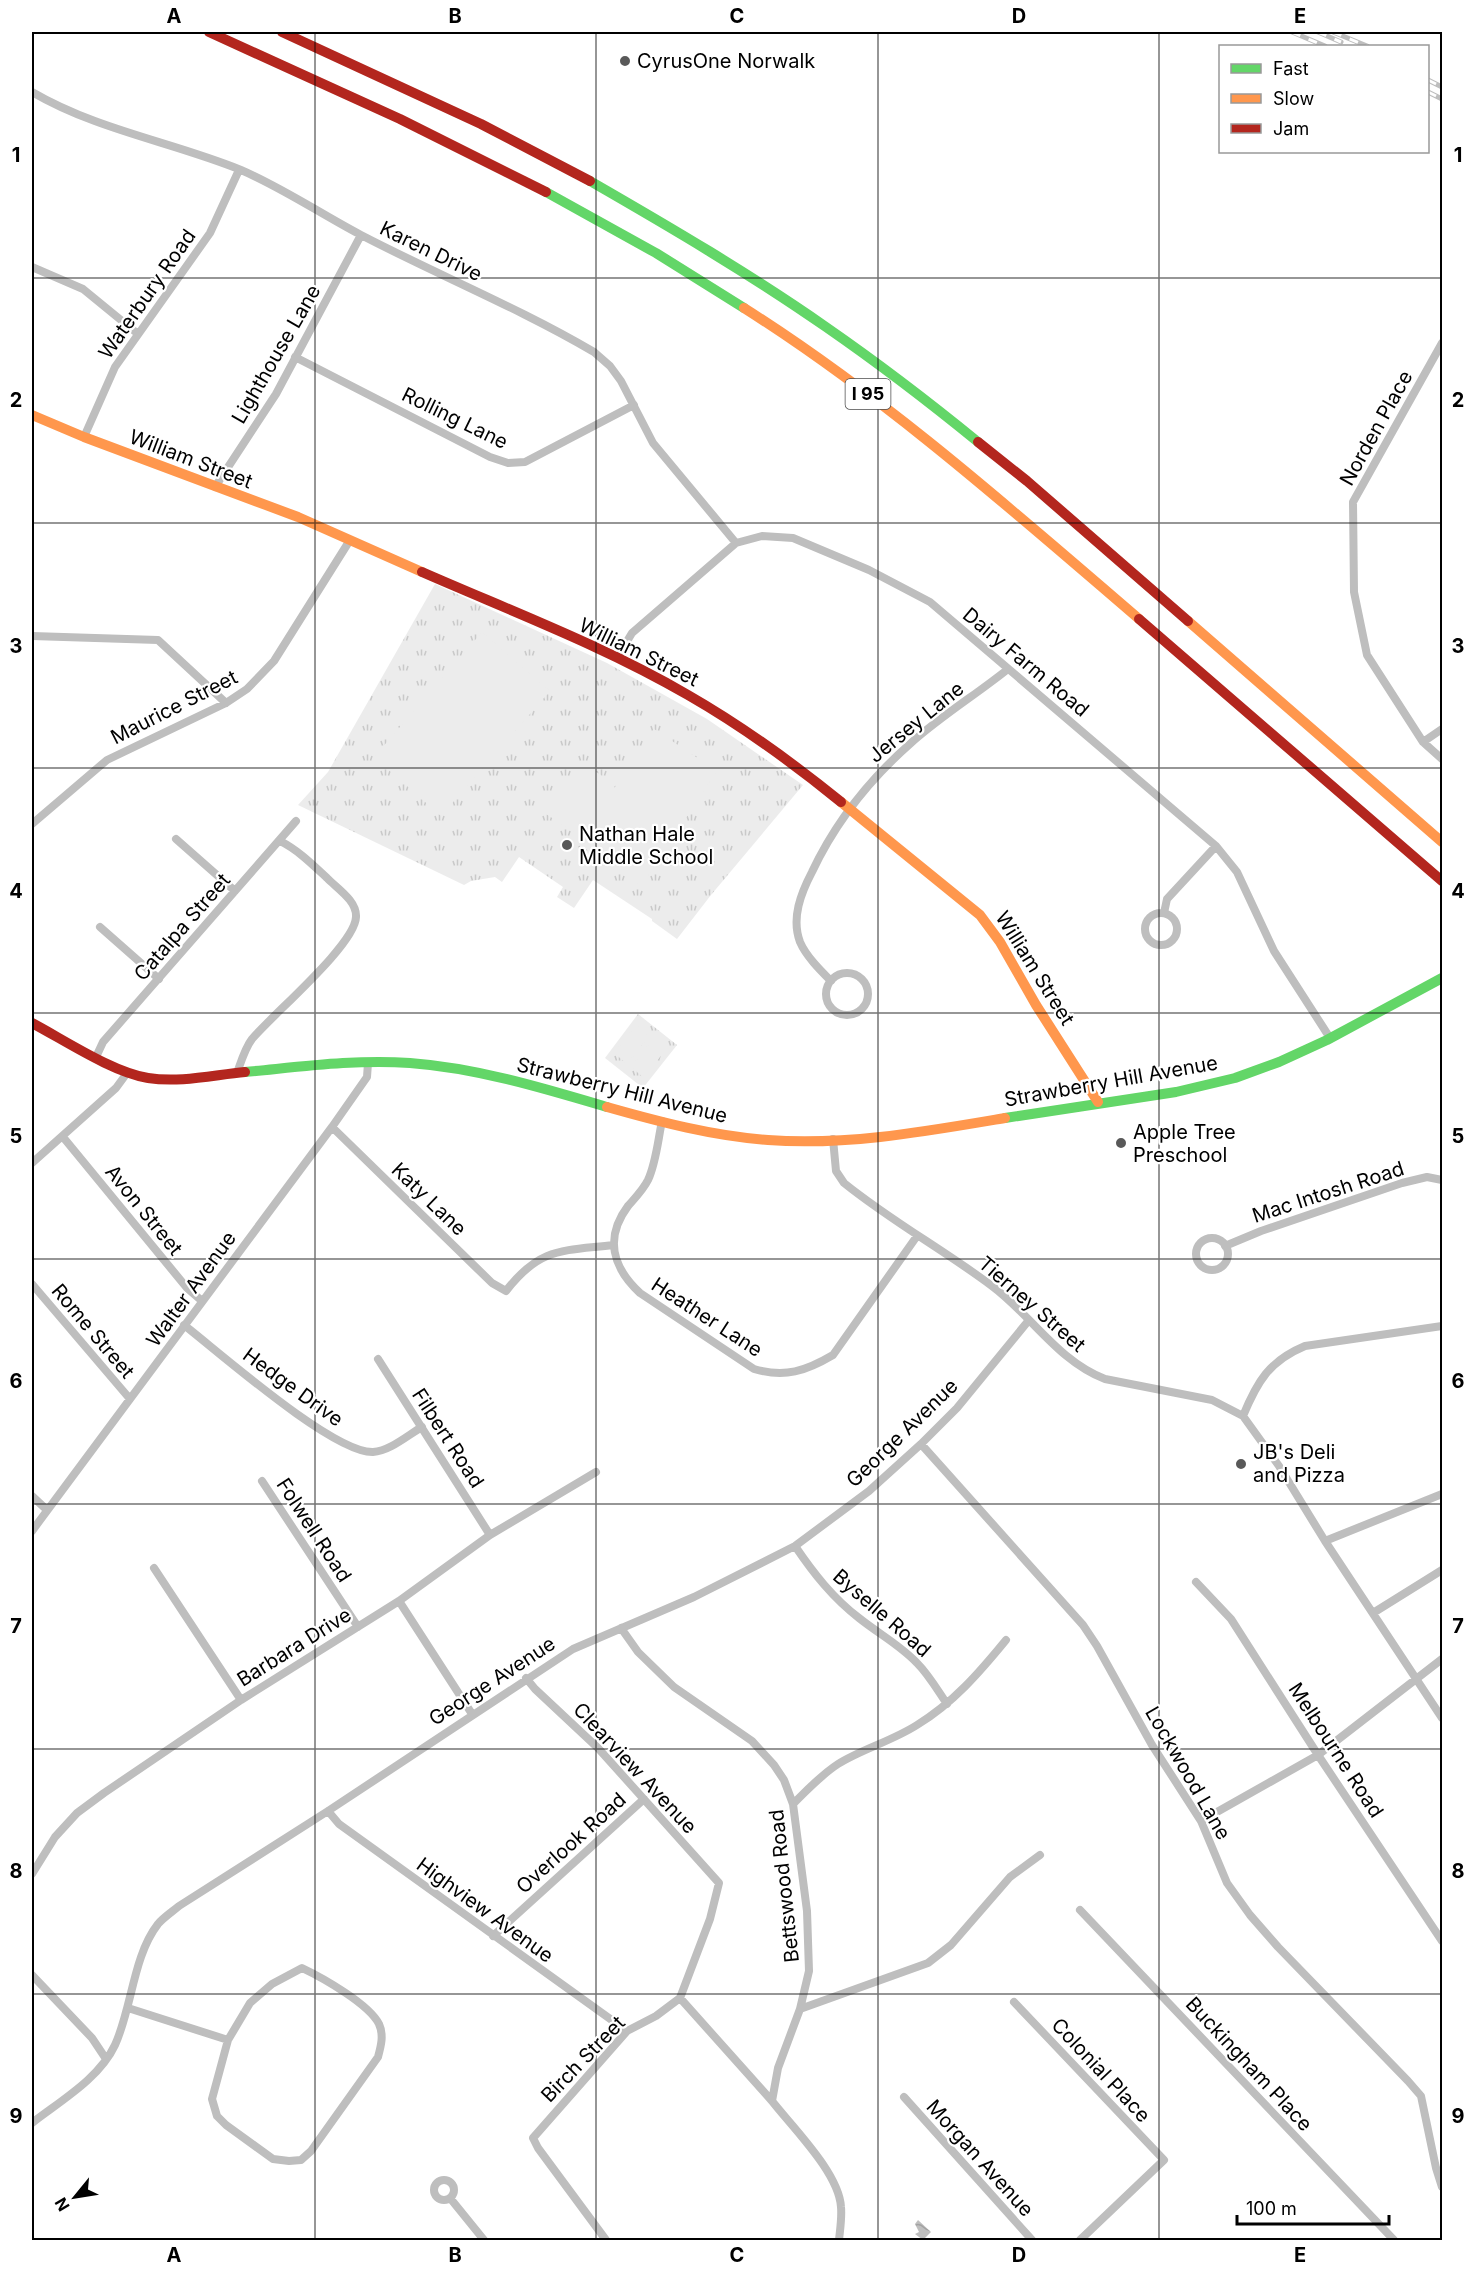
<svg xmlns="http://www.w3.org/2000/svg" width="1474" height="2272" viewBox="0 0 1474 2272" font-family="Inter,sans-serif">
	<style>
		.park { fill: url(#park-tufts) }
		.garden { fill: #ececec }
		.water { fill: url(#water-waves) }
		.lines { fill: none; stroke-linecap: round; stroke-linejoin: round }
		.street { stroke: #bebebe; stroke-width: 8 }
		.fast { stroke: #63d668; stroke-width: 10 }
		.slow { stroke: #ff974d; stroke-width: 10 }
		.jam { stroke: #b3261e; stroke-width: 10 }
		.rail-casing { stroke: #bebebe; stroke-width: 5 }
		.rail { stroke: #fff; stroke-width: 3; stroke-dasharray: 9; stroke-linecap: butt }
		.grid { fill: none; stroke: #000; stroke-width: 1.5; stroke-opacity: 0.55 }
		.poi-dot { fill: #595959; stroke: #fff; stroke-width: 2 }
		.labels { text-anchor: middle; stroke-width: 4.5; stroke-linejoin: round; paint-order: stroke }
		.shield { fill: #fff; stroke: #4c4c4c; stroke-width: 1.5 }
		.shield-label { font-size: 18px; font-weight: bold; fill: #000 }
		.poi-label { font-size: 20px; fill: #000; stroke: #fff; text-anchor: start }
		.street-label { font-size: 20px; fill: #000; stroke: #fff }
		.neatline { fill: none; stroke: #000; stroke-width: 2 }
		.grid-label { font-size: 20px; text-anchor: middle; font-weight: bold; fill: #000 }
	</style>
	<defs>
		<pattern id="park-tufts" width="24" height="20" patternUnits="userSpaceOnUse" patternTransform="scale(1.5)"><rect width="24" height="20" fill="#ececec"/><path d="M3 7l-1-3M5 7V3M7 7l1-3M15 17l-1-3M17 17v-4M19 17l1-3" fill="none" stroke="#c9c9c9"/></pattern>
		<pattern id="water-waves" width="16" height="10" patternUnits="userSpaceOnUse" patternTransform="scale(1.5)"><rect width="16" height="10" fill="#bfbfbf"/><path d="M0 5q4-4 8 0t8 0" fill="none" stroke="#a2a2a2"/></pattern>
	</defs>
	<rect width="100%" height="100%" fill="#fff"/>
	<path class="park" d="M435 584 607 663 707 719 803 785 711 895 677 939 652 921V919L593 880 574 908 557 897 563 887 519 857 502 882 495 877 471 881 464 885 298 805 328 772Z
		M638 1014 677 1045 643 1088 605 1058Z"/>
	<path class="garden" d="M482 632 550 691 441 816 374 757Z
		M654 729 717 771 641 886 577 843 581 837 546 814 581 765 600 774 613 790Z
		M636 1025 649 1036 627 1064 614 1053Z
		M653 1039 666 1049 644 1078 631 1067Z"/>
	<path class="water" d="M918 2220 931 2232 923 2240 915 2234 919 2232 915 2224Z"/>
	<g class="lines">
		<path class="street" d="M32 92C97 130 172 142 241 170 283 188 321 214 361 235 438 275 519 308 594 352L610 366 621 381 653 443 736 543
			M32 267 83 289 138 334
			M1442 343 1353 502 1354 592 1367 655 1423 742 1442 759
			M295 357 490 457 508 463 525 462 634 405
			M84 437 115 367 210 233 239 170
			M215 487 276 394 361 235
			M32 636 158 640 226 703
			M617 658 632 633 736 543 762 536 793 538 869 570 930 602 1216 846 1237 872 1274 951 1330 1038
			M1423 742 1442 729
			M32 824 107 760 226 703 247 689 274 661 350 540
			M176 839 235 891
			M1145 929a16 16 0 1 1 32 0a16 16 0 1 1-32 0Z
			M1164 913 1167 899 1216 846
			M100 927 159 979
			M826 994a21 21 0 1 1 42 0a21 21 0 1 1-42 0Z
			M831 981C820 970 806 956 800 942 791 918 801 893 812 872 835 823 870 779 911 743 941 716 977 694 1008 669
			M96 1057 103 1042 296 821
			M237 1073C241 1062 245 1048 252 1039 273 1014 355 945 356 917 357 901 338 889 327 878 312 864 298 850 280 841
			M662 1121C658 1140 656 1163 648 1180 643 1190 635 1198 628 1206 604 1238 613 1268 640 1293L754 1369C785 1378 806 1371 833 1355L917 1236
			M332 1127 492 1283 506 1291C540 1247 562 1251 613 1245
			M63 1137 187 1288 202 1301
			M833 1139 836 1171 844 1183C891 1221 944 1250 992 1286 1031 1315 1058 1361 1105 1379L1212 1400 1243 1416 1279 1466 1325 1541 1442 1718
			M32 1163 116 1088 127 1073
			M1196 1254a16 16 0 1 1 32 0a16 16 0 1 1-32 0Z
			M1225 1246 1261 1231 1402 1183 1427 1177 1442 1180
			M32 1284 130 1399
			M184 1325C220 1353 333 1453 373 1452 390 1451 408 1435 422 1427
			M378 1359 490 1535
			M1243 1416C1257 1382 1269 1361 1305 1346L1442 1326
			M921 1444 1083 1625 1097 1646 1152 1745 1201 1821 1227 1883 1250 1915 1278 1947 1408 2081 1421 2096 1436 2168 1442 2187
			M262 1481 358 1627
			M32 1496 47 1510
			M32 1531 332 1127 367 1077 368 1063
			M1325 1541 1442 1494
			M795 1546C814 1574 833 1598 859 1618 879 1634 900 1645 917 1663 929 1675 938 1691 947 1704
			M154 1568 241 1700
			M1196 1582 1231 1619 1318 1755 1442 1941
			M399 1601 472 1714
			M1373 1613 1442 1570
			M621 1628 638 1652 674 1687 752 1741 774 1765 784 1780 793 1804 807 1911 809 1971 800 2009 778 2068 772 2101C793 2128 839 2173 841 2207 842 2218 840 2230 839 2240
			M526 1678 535 1689 598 1748 719 1883 710 1919 680 1998 656 2016 627 2031 533 2138 538 2148 606 2240
			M793 1804C807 1790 821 1775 838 1764 862 1749 892 1741 917 1725 953 1703 979 1673 1006 1640
			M328 1811 339 1824 627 2031
			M1201 1821 1318 1755 1442 1659
			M32 1874 55 1837 77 1813 104 1793 241 1700 399 1601 490 1535 596 1472
			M1080 1910 1394 2240
			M493 1936 644 1799
			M302 1968C323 1978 369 2004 379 2024 384 2035 381 2046 378 2057L311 2151 301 2160 289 2161 273 2159 226 2125 217 2116 212 2099 228 2040 250 2003 272 1984Z
			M32 1975 92 2038 106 2059
			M680 1998 772 2101
			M1014 2002 1164 2160 1080 2240
			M128 2008 228 2040
			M800 2009 928 1963 951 1945 1010 1877 1040 1855
			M904 2097 1032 2240
			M32 2123C60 2101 99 2079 115 2045 132 2008 133 1956 158 1924 164 1917 172 1912 179 1906L328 1811 573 1649 694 1597 795 1546 869 1491 921 1444 957 1408 1029 1320
			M434 2190a10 10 0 1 1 20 0a10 10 0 1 1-20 0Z
			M450 2198 484 2240"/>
		<path class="fast" d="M590 181C670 227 750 274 826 327 878 363 929 402 978 442
			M546 192 656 253 744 308
			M245 1072C299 1067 355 1059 410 1063 477 1068 543 1088 607 1107
			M1005 1118 1176 1092 1235 1078 1279 1062 1327 1040 1442 978"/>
		<path class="slow" d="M744 308C886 398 1012 510 1139 619
			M32 415 84 437 298 517 422 572
			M1188 621 1442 842
			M841 802 980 915 1000 942 1036 1005 1098 1102
			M607 1107C660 1122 713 1136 768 1140 847 1146 928 1131 1005 1118"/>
		<path class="jam" d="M209 32 400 119 546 192
			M282 32 481 124 590 181
			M978 442 1027 481 1188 621
			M422 572C511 611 604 646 688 695 742 726 793 763 841 802
			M1139 619 1442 881
			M32 1023C66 1041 112 1072 148 1078 180 1083 213 1075 245 1072"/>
		<g class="rail-casing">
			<path id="rail" d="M1292 32 1325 46
				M1318 32 1341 42
				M1333 32 1367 46
				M1428 80 1442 87
				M1428 92 1442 99"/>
		</g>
		<use href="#rail" class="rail"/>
	</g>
	<path class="grid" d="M315 32V2240M596 32V2240M878 32V2240M1159 32V2240M32 278H1442M32 523H1442M32 768H1442M32 1013H1442M32 1259H1442M32 1504H1442M32 1749H1442M32 1994H1442"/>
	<g class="poi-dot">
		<circle cx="625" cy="61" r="6"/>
		<circle cx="567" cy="845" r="6"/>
		<circle cx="1121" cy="1143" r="6"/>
		<circle cx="1241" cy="1464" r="6"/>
	</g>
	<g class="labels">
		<rect class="shield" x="845.5" y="379" width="45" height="30" rx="4.5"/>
		<g class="shield-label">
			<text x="868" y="400">I 95</text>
		</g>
		<g class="poi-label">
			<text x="637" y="68">CyrusOne Norwalk</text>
			<text x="579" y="841">Nathan Hale<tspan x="579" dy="23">Middle School</tspan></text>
			<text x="1133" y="1139">Apple Tree<tspan x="1133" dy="23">Preschool</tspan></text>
			<text x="1253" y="1459">JB's Deli<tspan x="1253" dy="23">and Pizza</tspan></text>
		</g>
		<g class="street-label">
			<text transform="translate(431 251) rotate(26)" y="7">Karen Drive</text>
			<text transform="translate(147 294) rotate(-55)" y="7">Waterbury Road</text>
			<text transform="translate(276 354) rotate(-60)" y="7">Lighthouse Lane</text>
			<text transform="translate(455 418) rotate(26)" y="7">Rolling Lane</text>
			<text transform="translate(1376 428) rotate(-61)" y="7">Norden Place</text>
			<text transform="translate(191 459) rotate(21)" y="7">William Street</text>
			<text transform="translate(639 652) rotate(26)" y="7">William Street</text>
			<text transform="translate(1026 662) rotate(40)" y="7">Dairy Farm Road</text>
			<text transform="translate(174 707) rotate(-27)" y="7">Maurice Street</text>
			<text transform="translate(916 722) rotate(-39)" y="7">Jersey Lane</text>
			<text transform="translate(182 927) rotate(-49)" y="7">Catalpa Street</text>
			<text transform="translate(1035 968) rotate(58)" y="7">William Street</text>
			<text transform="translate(1111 1081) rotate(-10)" y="7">Strawberry Hill Avenue</text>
			<text transform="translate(622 1090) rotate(14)" y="7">Strawberry Hill Avenue</text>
			<text transform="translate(1328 1192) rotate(-18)" y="7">Mac Intosh Road</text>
			<text transform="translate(429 1199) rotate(44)" y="7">Katy Lane</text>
			<text transform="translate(144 1210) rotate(51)" y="7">Avon Street</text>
			<text transform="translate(191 1289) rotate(-54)" y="7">Walter Avenue</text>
			<text transform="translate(1032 1304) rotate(41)" y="7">Tierney Street</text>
			<text transform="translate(707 1317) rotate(33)" y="7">Heather Lane</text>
			<text transform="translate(93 1331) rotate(50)" y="7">Rome Street</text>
			<text transform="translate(293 1387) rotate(36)" y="7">Hedge Drive</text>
			<text transform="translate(902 1433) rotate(-44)" y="7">George Avenue</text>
			<text transform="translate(448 1438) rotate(57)" y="7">Filbert Road</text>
			<text transform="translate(314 1530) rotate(57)" y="7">Folwell Road</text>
			<text transform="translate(882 1613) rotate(41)" y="7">Byselle Road</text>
			<text transform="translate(294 1647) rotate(-32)" y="7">Barbara Drive</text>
			<text transform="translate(492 1681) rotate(-33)" y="7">George Avenue</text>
			<text transform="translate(1336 1750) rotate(57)" y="7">Melbourne Road</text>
			<text transform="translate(635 1768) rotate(47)" y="7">Clearview Avenue</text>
			<text transform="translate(1188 1773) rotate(60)" y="7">Lockwood Lane</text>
			<text transform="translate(571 1843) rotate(-42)" y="7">Overlook Road</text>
			<text transform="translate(784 1886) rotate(-96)" y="7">Bettswood Road</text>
			<text transform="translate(485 1910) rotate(36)" y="7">Highview Avenue</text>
			<text transform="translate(583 2059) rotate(-46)" y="7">Birch Street</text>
			<text transform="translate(1249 2064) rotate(47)" y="7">Buckingham Place</text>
			<text transform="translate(1101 2070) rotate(47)" y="7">Colonial Place</text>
			<text transform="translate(980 2158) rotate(48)" y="7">Morgan Avenue</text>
		</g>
	</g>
	<rect width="1474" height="2272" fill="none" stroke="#ffffff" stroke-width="66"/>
	<rect x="1219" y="45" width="210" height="108" fill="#ffffff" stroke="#999999" stroke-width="1.5"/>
	<rect x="1231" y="64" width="30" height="9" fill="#63d668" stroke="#999999" stroke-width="1.5"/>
	<text x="1273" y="75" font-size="18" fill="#000000">Fast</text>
	<rect x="1231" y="94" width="30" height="9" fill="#ff974d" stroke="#999999" stroke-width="1.5"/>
	<text x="1273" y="105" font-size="18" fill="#000000">Slow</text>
	<rect x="1231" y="124" width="30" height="9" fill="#b3261e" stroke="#999999" stroke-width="1.5"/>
	<text x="1273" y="135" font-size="18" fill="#000000">Jam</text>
	<g transform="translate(75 2197) rotate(240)" stroke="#ffffff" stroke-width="4.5" paint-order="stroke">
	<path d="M0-4.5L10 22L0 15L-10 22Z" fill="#000000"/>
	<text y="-9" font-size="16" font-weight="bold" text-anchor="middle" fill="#000000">N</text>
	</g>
	<path d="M1237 2215v9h152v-9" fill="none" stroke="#000000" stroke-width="3"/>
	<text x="1246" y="2215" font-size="18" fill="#000000" stroke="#ffffff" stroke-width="4.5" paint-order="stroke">100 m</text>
	<rect x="33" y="33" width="1408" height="2206" class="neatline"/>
	<g class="grid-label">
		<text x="174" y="23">A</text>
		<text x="455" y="23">B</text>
		<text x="737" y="23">C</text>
		<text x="1019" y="23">D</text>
		<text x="1300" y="23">E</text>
		<text x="16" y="162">1</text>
		<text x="1458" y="162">1</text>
		<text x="16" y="407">2</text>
		<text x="1458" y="407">2</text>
		<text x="16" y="653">3</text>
		<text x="1458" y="653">3</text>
		<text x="16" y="898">4</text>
		<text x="1458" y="898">4</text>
		<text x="16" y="1143">5</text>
		<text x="1458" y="1143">5</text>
		<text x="16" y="1388">6</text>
		<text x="1458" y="1388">6</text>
		<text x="16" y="1633">7</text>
		<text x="1458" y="1633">7</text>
		<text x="16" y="1878">8</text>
		<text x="1458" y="1878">8</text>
		<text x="16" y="2123">9</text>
		<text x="1458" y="2123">9</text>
		<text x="174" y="2262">A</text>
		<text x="455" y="2262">B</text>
		<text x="737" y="2262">C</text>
		<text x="1019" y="2262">D</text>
		<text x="1300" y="2262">E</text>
	</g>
</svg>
